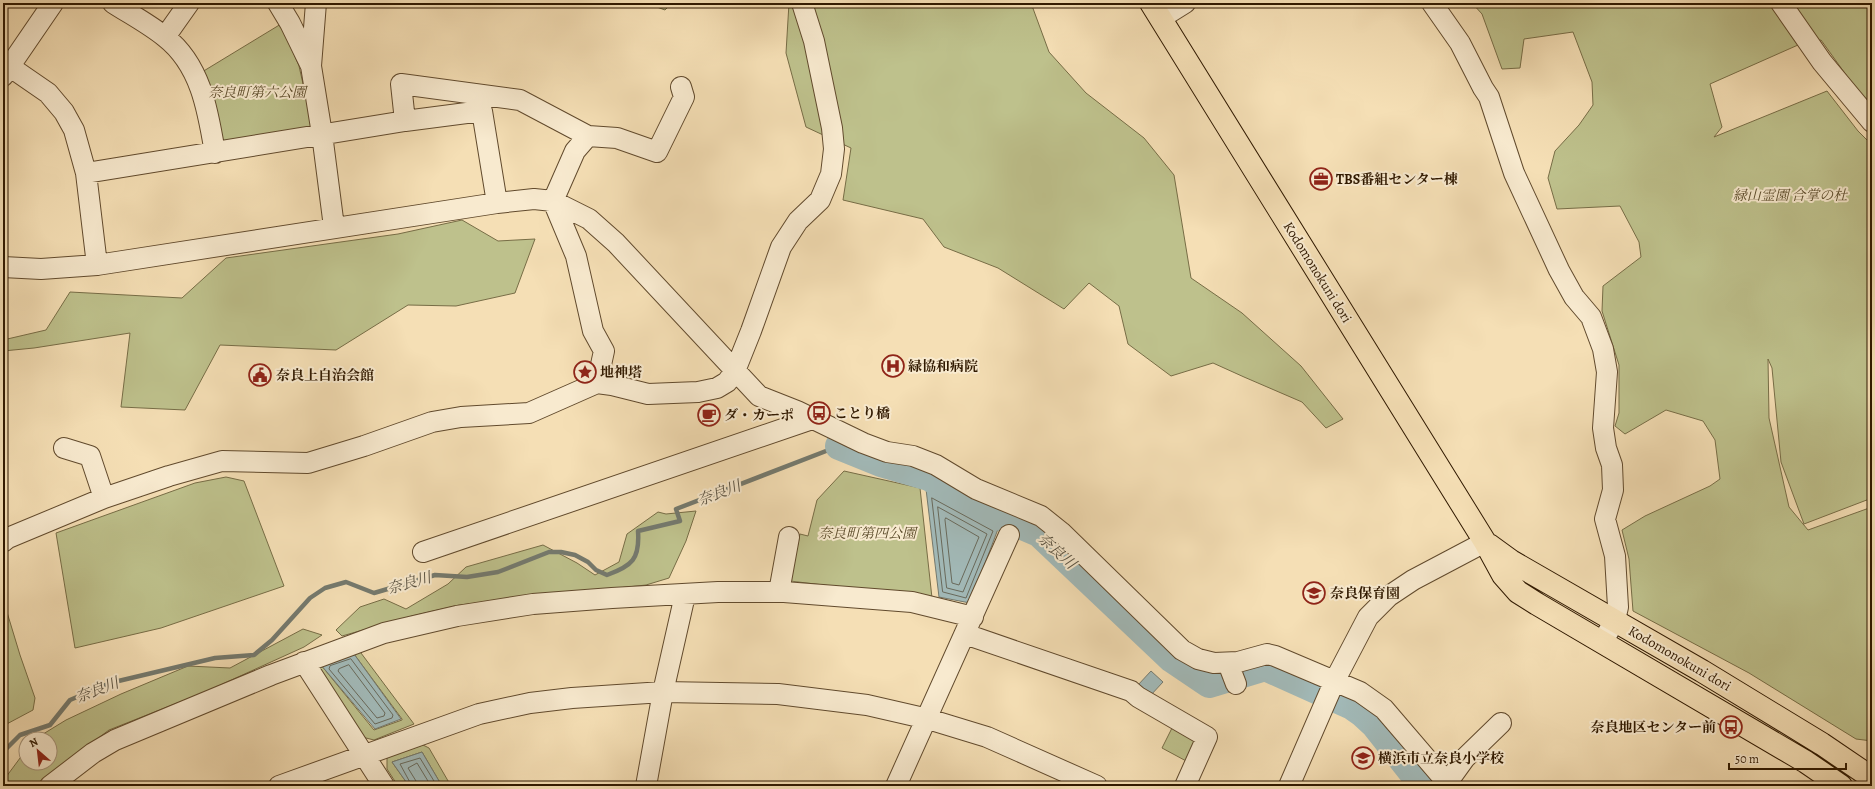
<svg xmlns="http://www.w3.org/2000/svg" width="1875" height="789" viewBox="0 0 1875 789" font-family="Alegreya,'Noto Serif JP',serif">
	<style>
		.green { fill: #bec18c; stroke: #776d46; fill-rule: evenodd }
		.water { fill: #a2bab9; stroke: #747a6f }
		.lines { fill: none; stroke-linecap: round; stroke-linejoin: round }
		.shore { stroke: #696a5c; stroke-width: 1 }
		.stream { stroke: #747a6f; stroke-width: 4.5 }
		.river { stroke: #a2bab9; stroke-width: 28 }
		.minor-casing { stroke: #614a2d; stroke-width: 22 }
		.major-casing { stroke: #301900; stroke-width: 24 }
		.minor { stroke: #f8eacf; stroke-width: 20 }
		.major { stroke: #f5dfb5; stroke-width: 22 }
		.labels { text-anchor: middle; stroke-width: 4; stroke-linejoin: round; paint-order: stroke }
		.park-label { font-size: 14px; font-style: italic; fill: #5b4b2a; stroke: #f8eacf }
		.poi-label { font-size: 14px; font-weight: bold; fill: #301900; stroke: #f8eacf; text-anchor: start }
		.street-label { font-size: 14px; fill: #301900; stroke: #f8eacf }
		.water-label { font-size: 15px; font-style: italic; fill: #585141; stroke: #f8eacf }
	</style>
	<rect width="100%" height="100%" fill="#f5dfb5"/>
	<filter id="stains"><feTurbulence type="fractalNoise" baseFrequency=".005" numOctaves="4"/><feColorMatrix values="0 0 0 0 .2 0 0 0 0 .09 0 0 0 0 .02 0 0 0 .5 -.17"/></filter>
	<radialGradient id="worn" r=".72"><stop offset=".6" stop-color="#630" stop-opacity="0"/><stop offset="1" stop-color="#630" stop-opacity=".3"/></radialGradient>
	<path class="green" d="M646 3H672L665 10Z
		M789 3H1031L1049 52 1086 93 1144 138 1174 175 1191 278 1242 313 1301 366 1343 419 1326 428 1302 402 1244 377 1213 363 1171 376 1128 344 1119 306 1089 283 1064 309 998 268 944 247 923 219 843 200 851 148 806 127 786 53Z
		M1472 3H1872V111L1821 40 1798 45 1710 84 1722 127 1714 137 1827 91 1858 131 1872 145V498L1804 524 1781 462 1772 368 1768 359 1769 418 1789 507 1808 530 1872 507V741L1856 739 1749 673 1633 611 1629 559 1622 530 1645 516 1710 486 1720 479 1715 440 1703 421 1666 410 1625 434 1615 426 1619 413V365L1602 311 1603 286 1641 257 1639 242 1620 206 1557 209 1548 178 1555 151 1579 125 1593 105 1592 82 1573 32 1524 39 1520 68 1502 69 1482 14Z
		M281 24 299 66 312 124 305 131 225 145 219 138 202 72Z
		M462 220 498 241 535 239 515 293 456 306 408 305 336 350 220 345 185 410 121 407 130 333 34 348 3 351V340L46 330 70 292 182 298 226 258 398 234Z
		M844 471 920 488 932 598 790 581 800 534 808 536 817 500Z
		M226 477 244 481 284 586 161 628 75 648 56 533 195 483Z
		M696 511 686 541 669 578 646 585 459 605 412 616 342 636 336 630 360 607 384 599 406 609 448 584 466 567 543 545 577 563 595 575 619 562 627 534 658 512 666 514Z
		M3 599 20 655 35 698 33 710 3 726Z
		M303 629 322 635 304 647 205 692 109 730 65 763 39 786H6V777L26 750V763H50V739H35L66 720 121 694 188 666 230 668Z
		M358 649 414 724 374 740 362 737 316 667ZM354 654 402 719V720L374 730 321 665Z
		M1174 724 1193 736 1197 746 1188 762 1162 748Z
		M423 745 429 748 451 786H442L422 752 392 762 409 786H398L387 769V757Z"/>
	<path class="water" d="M926 489 998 529 970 603 939 597Z
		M354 654 401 719 375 729 321 665Z
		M1151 671 1163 682 1150 696 1138 685Z
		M422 752 442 786H409L392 762Z"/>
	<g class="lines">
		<path class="shore" d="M932 498 993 531 966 598 943 592Z
			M938 507 987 534 963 592 947 588Z
			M946 518 979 537 959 585 952 583 945 520Z
			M351 659 393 715 392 718 375 724 329 669 330 666Z
			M349 665 385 713 384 716 377 718 338 671 339 669Z
			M412 786 400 764 420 758 437 786
			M417 786 416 781 408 768 417 763 431 786"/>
		<path class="stream" d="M3 752 20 735 50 725 70 700 110 683 215 658 254 655 272 640 310 598 325 588 346 582 374 593 435 575 467 577 498 572 549 552H561L575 555 588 562 596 570 607 575C632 566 640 559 638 531L680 521 676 509 839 446"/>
		<path class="river" d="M839 446 881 463 929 477 992 513 1039 533 1172 659 1209 684 1265 667 1352 706 1362 713 1375 725 1423 786"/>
		<g class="minor-casing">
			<path id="minor" d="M113 3C130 14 149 24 165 37 201 65 208 111 215 153
				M278 3 290 23 311 66
				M316 3 311 66 322 134 334 227
				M1432 3 1460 43 1483 88 1489 97 1514 173 1559 270 1574 297 1591 317 1603 349 1607 372 1603 428 1606 448 1612 465 1613 490 1605 519 1615 556 1618 607 1615 620 1603 641
				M1781 3 1822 62 1872 122
				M1161 18 1185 3
				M165 37 189 3
				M3 62 48 93 64 112 74 130 86 173 97 265
				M3 76 53 3
				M405 121 401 84 520 100 588 136 617 138 657 152 684 97 681 87
				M588 136 575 151 553 201 576 256 593 331 604 351 597 383
				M86 173 405 121 482 111 497 203
				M3 267 41 269 97 265 497 203 534 199 553 201 589 219 616 243 759 396 797 411 863 443 887 452 913 456 936 465 976 489 1041 516 1061 532 1182 650 1198 659 1214 663 1238 662 1267 654 1275 656 1360 692 1384 709 1450 786
				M64 448 90 456 104 498
				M3 542 8 538 104 498 169 476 222 461 308 463 364 446 432 422 461 417 529 413 597 383 612 385 648 394 698 392 717 388 727 382 735 371 751 331 781 247 798 221 820 200 831 174 834 149 832 128 814 41 802 3
				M423 552 812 419
				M779 592 789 537
				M965 634 1131 691 1138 697 1207 737 1185 786
				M304 662 384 786
				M1228 663 1236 684
				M1447 783 1465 758 1501 723
				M50 786 93 753 115 740 271 675 384 633 457 616 533 604 612 598 718 592H784L912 602 973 617
				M279 786 479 714 530 703 572 698 663 692 778 694 867 705 928 719 987 737 1097 786
				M646 786 663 692 685 595
				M896 786 1009 535
				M1289 786 1335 680 1368 617 1389 596 1413 580 1485 542"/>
		</g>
		<g class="major-casing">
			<path id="major" d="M1151 3 1485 542 1503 575 1518 592 1537 604 1806 762 1841 786
				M1489 545 1511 561 1702 671 1822 744 1872 778"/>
		</g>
		<use href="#minor" class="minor"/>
		<use href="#major" class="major"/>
	</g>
	<defs>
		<g id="office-ring" transform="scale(1.15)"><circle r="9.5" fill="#f8eacf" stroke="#8f2418" stroke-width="1.5"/><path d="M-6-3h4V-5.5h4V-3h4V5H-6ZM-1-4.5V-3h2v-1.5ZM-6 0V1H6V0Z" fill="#8f2418"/></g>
		<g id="hospital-ring" transform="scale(1.15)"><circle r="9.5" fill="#f8eacf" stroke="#8f2418" stroke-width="1.5"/><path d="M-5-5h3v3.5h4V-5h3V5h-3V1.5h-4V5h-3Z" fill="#8f2418"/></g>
		<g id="sight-ring" transform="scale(1.15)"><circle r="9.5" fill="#f8eacf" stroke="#8f2418" stroke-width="1.5"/><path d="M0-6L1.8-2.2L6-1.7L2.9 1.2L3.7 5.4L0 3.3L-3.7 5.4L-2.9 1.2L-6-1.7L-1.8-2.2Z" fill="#8f2418"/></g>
		<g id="civic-ring" transform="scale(1.15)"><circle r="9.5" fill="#f8eacf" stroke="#8f2418" stroke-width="1.5"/><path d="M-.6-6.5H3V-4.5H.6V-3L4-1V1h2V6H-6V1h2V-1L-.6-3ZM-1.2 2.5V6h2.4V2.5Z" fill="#8f2418"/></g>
		<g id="bus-ring" transform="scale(1.15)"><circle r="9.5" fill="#f8eacf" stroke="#8f2418" stroke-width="1.5"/><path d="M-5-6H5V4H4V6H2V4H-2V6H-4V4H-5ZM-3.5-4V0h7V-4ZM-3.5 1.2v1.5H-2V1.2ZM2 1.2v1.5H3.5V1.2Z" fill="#8f2418"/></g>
		<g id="cafe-ring" transform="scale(1.15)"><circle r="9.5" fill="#f8eacf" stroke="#8f2418" stroke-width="1.5"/><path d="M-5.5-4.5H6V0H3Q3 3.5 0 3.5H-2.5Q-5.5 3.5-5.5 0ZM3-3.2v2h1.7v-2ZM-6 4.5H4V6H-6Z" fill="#8f2418"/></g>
		<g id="school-ring" transform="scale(1.15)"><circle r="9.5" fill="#f8eacf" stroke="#8f2418" stroke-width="1.5"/><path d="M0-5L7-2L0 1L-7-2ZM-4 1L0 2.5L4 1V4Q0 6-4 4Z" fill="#8f2418"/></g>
	</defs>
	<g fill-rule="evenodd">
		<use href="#office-ring" x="1321" y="179"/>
		<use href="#hospital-ring" x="893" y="366"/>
		<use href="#sight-ring" x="585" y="372"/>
		<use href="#civic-ring" x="260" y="375"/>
		<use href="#bus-ring" x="819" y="413"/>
		<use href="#cafe-ring" x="709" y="415"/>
		<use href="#school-ring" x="1314" y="593"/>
		<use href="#bus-ring" x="1731" y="727"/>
		<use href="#school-ring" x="1363" y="758"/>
	</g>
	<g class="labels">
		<g class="park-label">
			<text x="257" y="97">奈良町第六公園</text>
			<text x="1790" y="200">緑山霊園 合掌の杜</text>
			<text x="867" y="538">奈良町第四公園</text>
		</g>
		<g class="poi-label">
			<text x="1336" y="184">TBS番組センター棟</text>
			<text x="908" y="371">緑協和病院</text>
			<text x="600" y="377">地神塔</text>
			<text x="276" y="380">奈良上自治会館</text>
			<text x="834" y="418">ことり橋</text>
			<text x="724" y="420">ダ・カーポ</text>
			<text x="1330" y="598">奈良保育園</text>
			<text x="1716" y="732" text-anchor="end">奈良地区センター前</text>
			<text x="1378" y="763">横浜市立奈良小学校</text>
		</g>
		<g class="street-label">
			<text transform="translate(1318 272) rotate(58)" y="5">Kodomonokuni dori</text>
			<text transform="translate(1680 658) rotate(30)" y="5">Kodomonokuni dori</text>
		</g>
		<g class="water-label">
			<text transform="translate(719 493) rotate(-21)" y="5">奈良川</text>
			<text transform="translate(1057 551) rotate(42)" y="5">奈良川</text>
			<text transform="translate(409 583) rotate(-16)" y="5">奈良川</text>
			<text transform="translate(97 690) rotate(-21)" y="5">奈良川</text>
		</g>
	</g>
	<rect width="1875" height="789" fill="none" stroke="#f5dfb5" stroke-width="16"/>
	<rect x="4" y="4" width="1867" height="781" fill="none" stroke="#301900" stroke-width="2"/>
	<rect x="8" y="8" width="1859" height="773" fill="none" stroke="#301900"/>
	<g transform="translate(38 751) rotate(332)"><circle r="19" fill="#f8eacf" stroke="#a8967c"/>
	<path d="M0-3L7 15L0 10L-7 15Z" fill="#8f2418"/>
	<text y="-6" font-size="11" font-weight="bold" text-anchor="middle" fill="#301900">N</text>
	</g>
	<path d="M1729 763v6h117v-6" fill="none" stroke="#301900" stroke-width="2"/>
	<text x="1735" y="763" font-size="12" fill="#301900" stroke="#f8eacf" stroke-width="3" paint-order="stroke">50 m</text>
	<rect width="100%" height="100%" filter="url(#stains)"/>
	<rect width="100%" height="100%" fill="url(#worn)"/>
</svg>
